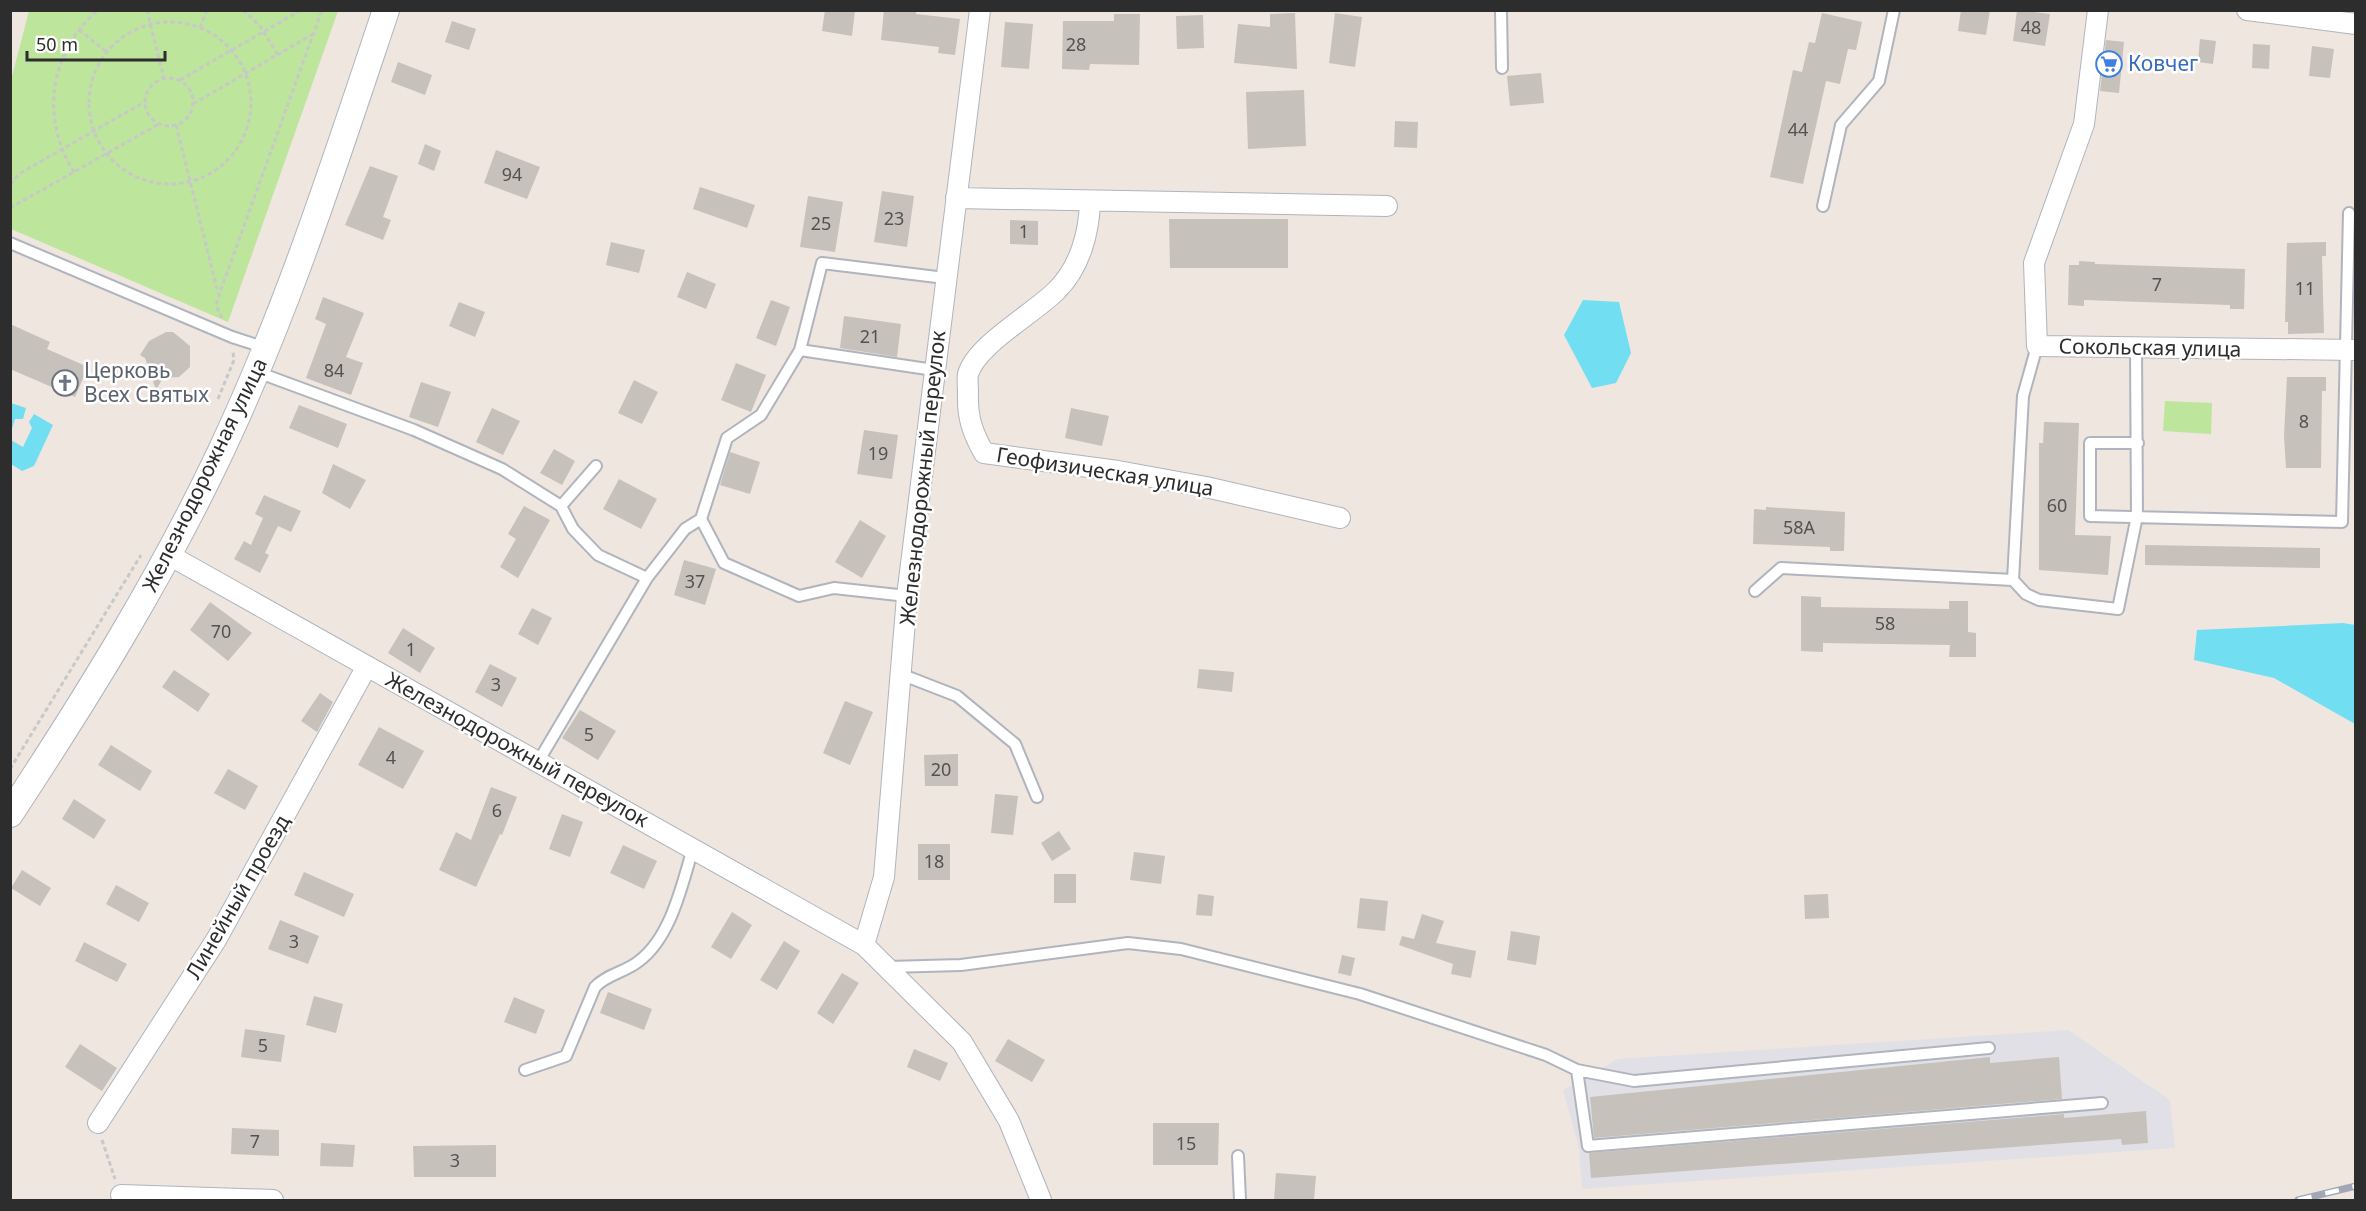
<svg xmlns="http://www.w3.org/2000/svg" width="2366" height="1211" viewBox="0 0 2366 1211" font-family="'Noto Sans',sans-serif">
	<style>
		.industrial { fill: #e1e0e7 }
		.green { fill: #bde59c }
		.water { fill: #72def1 }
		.building { fill: #c7c1bb }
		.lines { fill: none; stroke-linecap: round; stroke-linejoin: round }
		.service-casing { stroke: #b0b4bd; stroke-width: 14 }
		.minor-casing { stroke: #b0b4bd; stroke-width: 22 }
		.tertiary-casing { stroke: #b0b4bd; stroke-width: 28 }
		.path { stroke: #c8c8c8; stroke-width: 3; stroke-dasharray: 4.5 3; stroke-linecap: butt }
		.service { stroke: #fff; stroke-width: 10 }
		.minor { stroke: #fff; stroke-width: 20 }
		.tertiary { stroke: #fff; stroke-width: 26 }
		.rail-casing { stroke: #a2a7b7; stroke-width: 7 }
		.rail { stroke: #fff; stroke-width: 4.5; stroke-dasharray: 14; stroke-linecap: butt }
		.labels { text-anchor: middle; stroke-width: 5; stroke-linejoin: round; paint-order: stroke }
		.number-label { font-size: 18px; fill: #545250 }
		.shop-label { font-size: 21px; fill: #366cbe; stroke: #fff; text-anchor: start }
		.street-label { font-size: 21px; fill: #2d2d2d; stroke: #fff }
		.worship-label { font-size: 21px; fill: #5b616d; stroke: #fff; text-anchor: start }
	</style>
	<rect width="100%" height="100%" fill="#eee6df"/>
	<path class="industrial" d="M2068 1030 2170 1100 2175 1148 1582 1189 1579 1148 1563 1090 1618 1059Z"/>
	<path class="green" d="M29 11H338L228 322 11 229V80Z
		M2165 401 2212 403 2211 434 2163 431Z"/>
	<path class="water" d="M1583 300 1619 302 1631 353 1616 383 1592 388 1564 335Z
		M11 403 26 408 23 419H15L11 432Z
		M34 414 53 425 34 466 22 471 11 464V440L23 447 32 428 29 422Z
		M2343 623 2355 625V724L2274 678 2194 660 2197 630Z"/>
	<path class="building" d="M825 10H855L852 36 822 31Z
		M884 10H916V14L960 19 955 55 938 53 939 47 881 40Z
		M1961 10H1990L1986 35 1958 31Z
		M2017 10 2050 14 2045 46 2013 41Z
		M1295 13 1297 69 1234 63 1238 24 1270 27V14Z
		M1335 13 1362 17 1355 67 1329 63Z
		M1822 13 1862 22 1856 50 1848 49 1840 84 1826 81 1803 184 1770 177 1793 70 1802 72 1809 42 1815 43Z
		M1114 14H1140L1139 65 1090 64 1089 70 1062 69 1063 21H1114Z
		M1203 15 1204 48 1177 49 1176 16Z
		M452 21 476 29 469 50 445 42Z
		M1005 22 1033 24 1029 69 1001 67Z
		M2200 39 2216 41 2213 64 2198 62Z
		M2106 40 2124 42 2119 93 2100 91Z
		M2253 44 2270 45 2269 69 2252 68Z
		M2312 46 2334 49 2330 78 2309 76Z
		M398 62 432 75 425 95 391 82Z
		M1541 73 1544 103 1510 106 1507 76Z
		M1304 90 1306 146 1248 149 1246 92Z
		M1395 121 1418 122 1417 148 1394 147Z
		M425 144 441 151 434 171 418 164Z
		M496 150 540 167 527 199 484 183Z
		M370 166 398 176 383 217 391 220 383 240 345 225Z
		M700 187 755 205 747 228 693 209Z
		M882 191 914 196 907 247 874 242Z
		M808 196 843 202 835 252 800 247Z
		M1169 219H1288V268H1170Z
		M1010 220 1038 221V245L1010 244Z
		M611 242 645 250 639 273 606 265Z
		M2326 242V256H2322L2324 333 2288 334V322H2285L2287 243Z
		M2079 261 2095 262V264L2245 269 2244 309H2230V305L2084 300V306L2068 305 2069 265H2079Z
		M687 272 716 284 706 309 677 297Z
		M323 297 364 313 346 357 363 363 351 395 306 378 326 324 315 319Z
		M771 300 790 307 776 346 756 338Z
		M459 302 485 312 475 337 449 326Z
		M844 316 901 324 897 357 840 348Z
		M10 324 50 342 47 349 88 367 75 397 10 369Z
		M166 332H173L190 346V367L179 377 163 378 156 390 145 358 140 355 149 341Z
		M736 363 766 375 751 412 721 400Z
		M2287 377H2326V391H2322L2321 468H2286L2284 436Z
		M634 380 658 392 642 424 618 413Z
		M421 382 451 392 438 427 409 417Z
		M299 405 347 424 338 448 289 428Z
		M492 408 520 421 503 455 476 442Z
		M1071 408 1109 416 1102 446 1065 438Z
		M2044 422 2079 423 2075 535 2111 536 2108 575 2039 570V443H2043Z
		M864 430 898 435 892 479 857 474Z
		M554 449 575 461 562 485 540 473Z
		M730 452 760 462 750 494 720 485Z
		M333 464 366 480 350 509 322 493Z
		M619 479 657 499 641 529 603 509Z
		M264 495 301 511 291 532 278 526 265 553 269 555 260 573 234 559 244 541 251 545 263 518 255 514Z
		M524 506 550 520 518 578 500 567 516 539 508 534Z
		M1766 507 1845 512 1844 551H1830V547L1753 544 1754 509 1766 510Z
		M860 520 886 536 862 578 835 562Z
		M2145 545 2320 548V568L2145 565Z
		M684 560 716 569 705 605 674 595Z
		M1801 596 1821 597V607L1949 609V601H1968V632L1976 633V657H1949L1950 645 1823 643V652L1801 651Z
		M210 602 252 633 228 661 190 630Z
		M532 608 552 618 538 645 518 634Z
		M403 628 435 648 420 673 388 653Z
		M490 664 517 678 502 707 475 692Z
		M1199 669 1234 672 1232 692 1197 688Z
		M174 670 210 694 198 712 162 687Z
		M320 693 333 702 317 732 301 721Z
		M845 701 873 712 850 765 823 753Z
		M580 710 616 731 598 760 562 738Z
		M379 727 424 751 403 789 358 765Z
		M111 745 152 771 140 791 98 765Z
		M958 754V786H925L924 755Z
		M228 769 258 786 245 810 214 793Z
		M491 787 517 797 502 835 500 834 476 887 439 870 456 832 471 840Z
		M995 794 1018 796 1013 835 991 833Z
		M74 799 106 820 94 839 62 819Z
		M562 814 583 822 570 857 549 849Z
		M1059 831 1071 849 1052 861 1041 843Z
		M918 844H950V880H918Z
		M623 845 657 861 644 889 610 873Z
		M1134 852 1165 856 1161 884 1130 880Z
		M22 870 51 888 40 906 11 888Z
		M304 872 354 894 344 917 294 895Z
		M1054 874H1076V903H1054Z
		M116 885 149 903 139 922 106 904Z
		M1198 894 1214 896 1212 916 1196 915Z
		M1828 894 1829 918 1805 919 1804 895Z
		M1360 898 1388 901 1385 931 1357 928Z
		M732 912 752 925 731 959 711 947Z
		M1422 914 1444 921 1436 943 1476 951 1471 978 1451 974 1453 964 1399 945 1402 936 1414 939Z
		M280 920 319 936 308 964 268 949Z
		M1511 931 1540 936 1536 965 1507 960Z
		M784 941 800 951 777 990 760 980Z
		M84 942 127 964 117 982 75 961Z
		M1342 955 1355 958 1351 976 1338 973Z
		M842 973 859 983 833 1024 817 1013Z
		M608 992 652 1009 644 1030 600 1013Z
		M314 996 343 1004 336 1033 306 1025Z
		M514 997 545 1010 536 1034 504 1022Z
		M245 1029 285 1035 281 1062 241 1057Z
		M1008 1039 1045 1060 1032 1082 995 1061Z
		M80 1044 117 1068 102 1091 65 1067Z
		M914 1049 948 1063 940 1081 907 1067Z
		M1990 1057V1063L2059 1057 2062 1099 1594 1138 1590 1097Z
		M2146 1111 2148 1143 2122 1145 2121 1139 1591 1178 1589 1153 2064 1114V1118Z
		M1153 1123H1219L1218 1165H1153Z
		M232 1128 279 1130V1156L231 1154Z
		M321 1143 355 1145 353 1167 320 1166Z
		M496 1145V1177H414L413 1146Z
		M1276 1173 1316 1176 1314 1200H1274Z"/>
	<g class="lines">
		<g class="service-casing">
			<path id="service" d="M1501 10 1502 68
				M1823 206 1841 125 1879 81 1894 10
				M10 243 232 337 266 348
				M2037 346 2023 396 2013 580 2026 594 2039 600 2118 609 2137 516 2136 348
				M800 350 934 370
				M257 372 414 430 502 469 561 506 573 529 598 555 647 578 685 529 701 519
				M2138 443H2090V516L2342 522 2349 213
				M561 506 596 466
				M1755 591 1781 568 2013 580
				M907 596 834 588 799 596 724 563 701 519 727 438 761 415 800 350 822 263 945 278
				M903 675 957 696 1015 744 1037 797
				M538 762 647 578
				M888 967 961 965 1128 943 1181 949 1360 994 1546 1055 1577 1070 1634 1081 1989 1048
				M525 1070 566 1056 595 987C607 974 626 972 639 961 671 937 682 885 693 848
				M1577 1070 1588 1146 2102 1103
				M1238 1156 1240 1200"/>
		</g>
		<g class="minor-casing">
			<path id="minor" d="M2098 10 2084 124 2034 263 2037 346 2356 350
				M2247 10 2356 24
				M956 198 1387 206
				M1090 202C1089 233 1080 267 1057 290 1035 313 977 344 968 374 967 380 968 387 968 393 967 416 972 432 984 453L1118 471 1206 487 1340 518
				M169 555 864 945 962 1042 1009 1121 1041 1200
				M864 945 884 877 907 596 980 10
				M98 1123 216 940 367 666
				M121 1195 273 1200"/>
		</g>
		<g class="tertiary-casing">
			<path id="tertiary" d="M10 814C87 697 161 578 221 451 288 309 336 159 386 10"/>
		</g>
		<path class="path" d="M147 10 164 79
			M243 10 260 26 278 55
			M89 103a81 81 0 1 1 162 0a81 81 0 1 1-162 0Z
			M200 28 207 10
			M79 30 107 52
			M145 102a24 24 0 1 1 48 0a24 24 0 1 1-48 0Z
			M180 80 301 10
			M193 104 313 34
			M176 125 218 293
			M74 172C40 118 49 53 98 10
			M10 184 19 174 146 101
			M10 208 159 124
			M222 318 216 306 219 295 322 10
			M218 399 234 360 233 352
			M10 769 141 555
			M102 1140 115 1179"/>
		<use href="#service" class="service"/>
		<use href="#minor" class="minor"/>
		<use href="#tertiary" class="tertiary"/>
		<g class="rail-casing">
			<path id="rail" d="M2298 1200 2356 1186"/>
		</g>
		<use href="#rail" class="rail"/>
	</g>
	<defs>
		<g id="supermarket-ring" transform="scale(1.35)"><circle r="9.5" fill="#fff" stroke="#3f7fe0" stroke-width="1.5"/><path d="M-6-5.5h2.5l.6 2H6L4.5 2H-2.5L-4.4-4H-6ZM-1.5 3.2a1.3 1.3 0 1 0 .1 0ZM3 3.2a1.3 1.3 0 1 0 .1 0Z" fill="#3f7fe0"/></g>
		<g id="church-ring" transform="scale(1.35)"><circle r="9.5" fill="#fff" stroke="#6b7280" stroke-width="1.5"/><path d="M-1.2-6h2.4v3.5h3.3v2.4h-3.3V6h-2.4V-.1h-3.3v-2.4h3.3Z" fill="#6b7280"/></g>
	</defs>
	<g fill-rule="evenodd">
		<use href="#supermarket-ring" x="2109" y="64"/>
		<use href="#church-ring" x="65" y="383"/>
	</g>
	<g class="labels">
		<g class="number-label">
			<text x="2031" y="34">48</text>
			<text x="1076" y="51">28</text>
			<text x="1798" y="136">44</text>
			<text x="512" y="181">94</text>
			<text x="894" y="225">23</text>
			<text x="821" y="230">25</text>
			<text x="1024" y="238">1</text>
			<text x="2157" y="291">7</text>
			<text x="2305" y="295">11</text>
			<text x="870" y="343">21</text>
			<text x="334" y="377">84</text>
			<text x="2304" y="428">8</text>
			<text x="878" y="460">19</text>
			<text x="2057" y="512">60</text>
			<text x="1799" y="534">58А</text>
			<text x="695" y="588">37</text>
			<text x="1885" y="630">58</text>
			<text x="221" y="638">70</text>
			<text x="411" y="656">1</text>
			<text x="496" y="691">3</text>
			<text x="589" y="741">5</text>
			<text x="391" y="764">4</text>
			<text x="941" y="776">20</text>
			<text x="497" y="817">6</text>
			<text x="934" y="868">18</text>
			<text x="294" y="948">3</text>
			<text x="263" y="1052">5</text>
			<text x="255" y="1148">7</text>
			<text x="1186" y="1150">15</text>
			<text x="455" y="1167">3</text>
		</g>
		<g class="shop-label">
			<text x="2128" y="71">Ковчег</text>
		</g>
		<g class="street-label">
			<text transform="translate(2150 348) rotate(1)" y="7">Сокольская улица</text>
			<text transform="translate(1105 472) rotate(9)" y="7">Геофизическая улица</text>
			<text transform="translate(205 475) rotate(-64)" y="7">Железнодорожная улица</text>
			<text transform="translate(923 478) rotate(-84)" y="7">Железнодорожный переулок</text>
			<text transform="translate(517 750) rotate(29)" y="7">Железнодорожный переулок</text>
			<text transform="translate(238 897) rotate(-60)" y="7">Линейный проезд</text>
		</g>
		<g class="worship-label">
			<text x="84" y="378">Церковь<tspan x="84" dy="24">Всех Святых</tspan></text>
		</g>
	</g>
	<rect width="2366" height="1211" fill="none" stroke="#2d2d2d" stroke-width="24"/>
	<path d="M27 51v9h138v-9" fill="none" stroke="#2d2d2d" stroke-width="3"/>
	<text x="36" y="51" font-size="18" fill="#2d2d2d" stroke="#ffffff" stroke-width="4.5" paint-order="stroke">50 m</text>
</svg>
